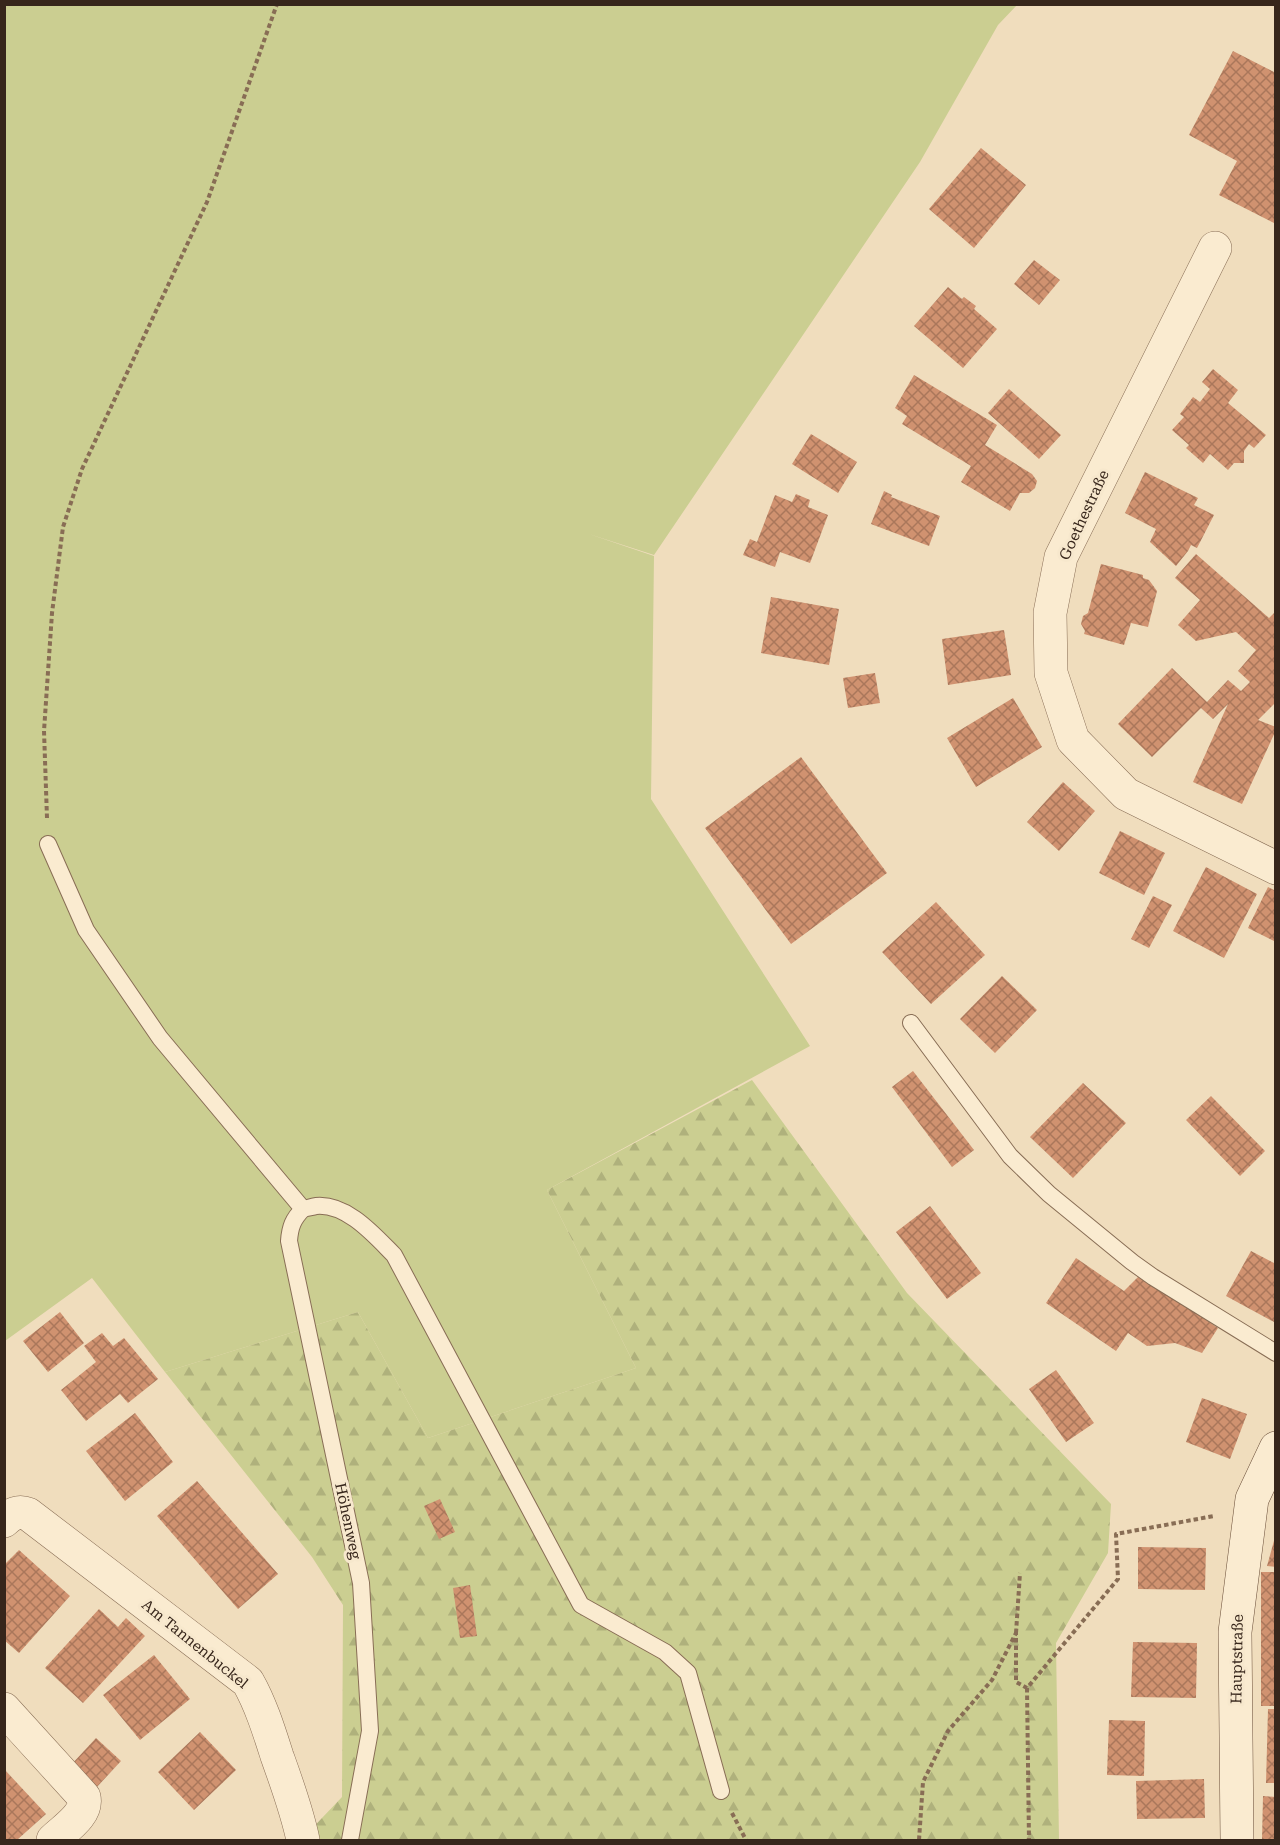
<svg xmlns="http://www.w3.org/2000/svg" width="1280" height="1845" viewBox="0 0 1280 1845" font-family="'Roboto Serif',serif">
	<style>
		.grass { fill: #cbce91 }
		.forest { fill: url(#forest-firs) }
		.building { fill: url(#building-cross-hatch) }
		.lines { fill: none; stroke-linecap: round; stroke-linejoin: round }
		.service-casing { stroke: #886d55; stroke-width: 18 }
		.minor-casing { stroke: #886d55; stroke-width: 34 }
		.secondary-casing { stroke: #6a4e39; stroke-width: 34 }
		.path { stroke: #886d55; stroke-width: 4; stroke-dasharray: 4.5 3; stroke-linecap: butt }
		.service { stroke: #faebd0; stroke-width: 16 }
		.minor { stroke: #faebd0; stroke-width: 33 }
		.secondary { stroke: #faebd0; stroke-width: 33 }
		.labels { text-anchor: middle; stroke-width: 6; stroke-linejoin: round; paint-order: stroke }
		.street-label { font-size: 15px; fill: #37261b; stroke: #f7e8cd }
	</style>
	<defs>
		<pattern id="forest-firs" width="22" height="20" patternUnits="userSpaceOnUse" patternTransform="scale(1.5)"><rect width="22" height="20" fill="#cbce91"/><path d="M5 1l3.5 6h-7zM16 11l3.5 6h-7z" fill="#afb17c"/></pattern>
		<pattern id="building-cross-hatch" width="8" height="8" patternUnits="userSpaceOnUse" patternTransform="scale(1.5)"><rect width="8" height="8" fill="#d09270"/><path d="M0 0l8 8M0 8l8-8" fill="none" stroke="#aa775b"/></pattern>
	</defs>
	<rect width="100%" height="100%" fill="#f0ddbd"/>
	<path class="grass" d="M5 5H1017L998 25 920 162 654 555 589 534 654 556 651 799 810 1046 547 1190 636 1368 428 1438 358 1312 165 1372 92 1278 5 1341Z"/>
	<path class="forest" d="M752 1080 907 1293 1111 1504 1108 1553 1056 1643 1059 1840H301L342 1797 343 1605 312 1557 165 1372 358 1312 428 1438 636 1368 547 1190Z"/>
	<path class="building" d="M1233 51 1276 73V224L1219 195 1237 161 1189 135Z
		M981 148 1026 185 974 248 929 209Z
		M1034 260 1060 280 1039 305 1014 284Z
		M948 287 962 299 964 297 976 306 974 309 997 329 963 368 914 326Z
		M1213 369 1238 390 1228 403 1266 435 1254 448 1249 444 1244 451V463H1234L1228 470 1210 454 1203 463 1186 448 1189 445 1172 430 1184 417 1180 414 1193 397 1200 402 1210 389 1202 382Z
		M914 375 997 425 985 445 1032 474 1037 481 1035 488 1029 493H1020L1010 511 961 482 971 466 902 424 907 416 895 408Z
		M1009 389 1061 435 1039 459 988 413Z
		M811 434 857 462 838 493 792 464Z
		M1145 472 1198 498 1194 505 1214 515 1197 548 1191 545 1188 551 1176 566 1150 542 1156 529 1125 513Z
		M884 491 892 495 891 497 940 516 929 546 871 524Z
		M796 494 810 500 808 507 828 515 810 563 780 552 775 567 743 555 750 539 757 542 775 495 792 502Z
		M1196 554 1269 618 1276 611V702L1258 720 1276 727V730L1242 804 1193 782 1228 704 1213 719 1201 708 1152 757 1118 724 1172 668 1207 702 1228 680 1241 691 1250 682 1238 671 1256 650 1236 632 1196 641 1178 625 1200 600 1175 578Z
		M1101 564 1143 575V578L1149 580 1157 591 1148 627 1131 623 1124 645 1084 634 1085 631 1081 624 1083 616 1088 613Z
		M771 597 839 609 829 665 761 653Z
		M1004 630 1011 675 948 685 942 639Z
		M875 673 880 703 848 708 843 678Z
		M1013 698 1042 747 976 787 947 738Z
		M801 757 887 873 791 944 705 828Z
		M1063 782 1095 811 1059 851 1027 822Z
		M1120 831 1165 853 1144 895 1099 873Z
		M1206 867 1257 894 1224 958 1173 931Z
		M1268 887 1276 891V942L1248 928Z
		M1153 896 1172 905 1149 948 1131 939Z
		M936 902 985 955 931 1004 882 952Z
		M1002 976 1037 1010 995 1053 960 1019Z
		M913 1071 974 1150 952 1167 892 1087Z
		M1083 1083 1126 1123 1073 1178 1030 1137Z
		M1211 1096 1265 1151 1240 1176 1186 1120Z
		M930 1206 981 1273 947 1299 896 1232Z
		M1251 1251 1276 1264V1319L1274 1322 1226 1296Z
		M1076 1258 1124 1291 1140 1275 1218 1328 1202 1353 1175 1343 1147 1346 1128 1333 1116 1351 1046 1303Z
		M60 1312 84 1343 48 1372 23 1341Z
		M102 1333 113 1346 124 1338 158 1379 128 1403 120 1394 86 1421 61 1390 96 1362 84 1346Z
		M1056 1370 1094 1423 1066 1442 1029 1389Z
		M1202 1398 1247 1414 1230 1459 1186 1442Z
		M135 1413 173 1462 125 1501 86 1451Z
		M197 1481 278 1574 238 1609 157 1516Z
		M440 1499 455 1532 439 1539 424 1506Z
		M1275 1537H1276V1567L1267 1566Z
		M1138 1547 1206 1548 1205 1590 1138 1589Z
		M19 1550 70 1596 19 1653 4 1640V1565Z
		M1261 1572H1276V1706H1261Z
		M470 1585 477 1636 460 1638 453 1588Z
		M99 1609 118 1627 126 1618 145 1636 83 1703 45 1668Z
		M1133 1642 1197 1643 1196 1698 1131 1697Z
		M154 1655 190 1699 140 1740 103 1695Z
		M1268 1709H1276V1783H1266Z
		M1109 1720 1145 1721 1144 1776 1107 1775Z
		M200 1732 236 1770 194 1810 158 1772Z
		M96 1738 121 1761 96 1788 71 1765Z
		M4 1769 46 1814 17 1840H4Z
		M1204 1779 1205 1818 1137 1819 1136 1781Z
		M1263 1796 1276 1797V1840H1262Z"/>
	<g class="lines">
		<g class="service-casing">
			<path id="service" d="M48 844 86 930 160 1038 303 1209
				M911 1023 1010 1156 1049 1194 1132 1262 1153 1277 1276 1353
				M303 1209C307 1208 312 1207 316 1206 347 1203 375 1236 394 1255L581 1605 665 1652 688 1673 721 1791
				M303 1209C293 1219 290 1227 289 1241L361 1583 370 1731 350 1840"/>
		</g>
		<g class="minor-casing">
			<path id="minor" d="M1215 248 1061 557 1050 613 1051 673 1073 740 1126 794 1276 868
				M4 1521C11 1514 18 1510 28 1514L248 1682C261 1705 269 1731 277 1756 287 1784 297 1811 303 1840
				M4 1709 84 1797C88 1815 64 1829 53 1840"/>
		</g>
		<g class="secondary-casing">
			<path id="secondary" d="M1237 1840 1235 1632 1252 1499 1276 1448"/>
		</g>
		<path class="path" d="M47 818 44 731 52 613 63 527 82 469 207 202 277 4
			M1016 1633 1020 1573
			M1027 1688 1029 1840
			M732 1813 746 1840
			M919 1840 923 1782 948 1731 992 1680 1016 1633V1682L1027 1688 1118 1579 1116 1534 1214 1516"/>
		<use href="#service" class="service"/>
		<use href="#minor" class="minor"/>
		<use href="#secondary" class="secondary"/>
	</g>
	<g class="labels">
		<g class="street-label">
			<text transform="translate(1084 515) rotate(-65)" y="5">Goethestraße</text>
			<text transform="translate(348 1521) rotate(78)" y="5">Höhenweg</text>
			<text transform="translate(195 1644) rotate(39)" y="5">Am Tannenbuckel</text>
			<text transform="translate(1237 1659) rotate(-89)" y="5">Hauptstraße</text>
		</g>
	</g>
	<rect width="1280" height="1845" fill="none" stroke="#37261b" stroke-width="12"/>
</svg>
